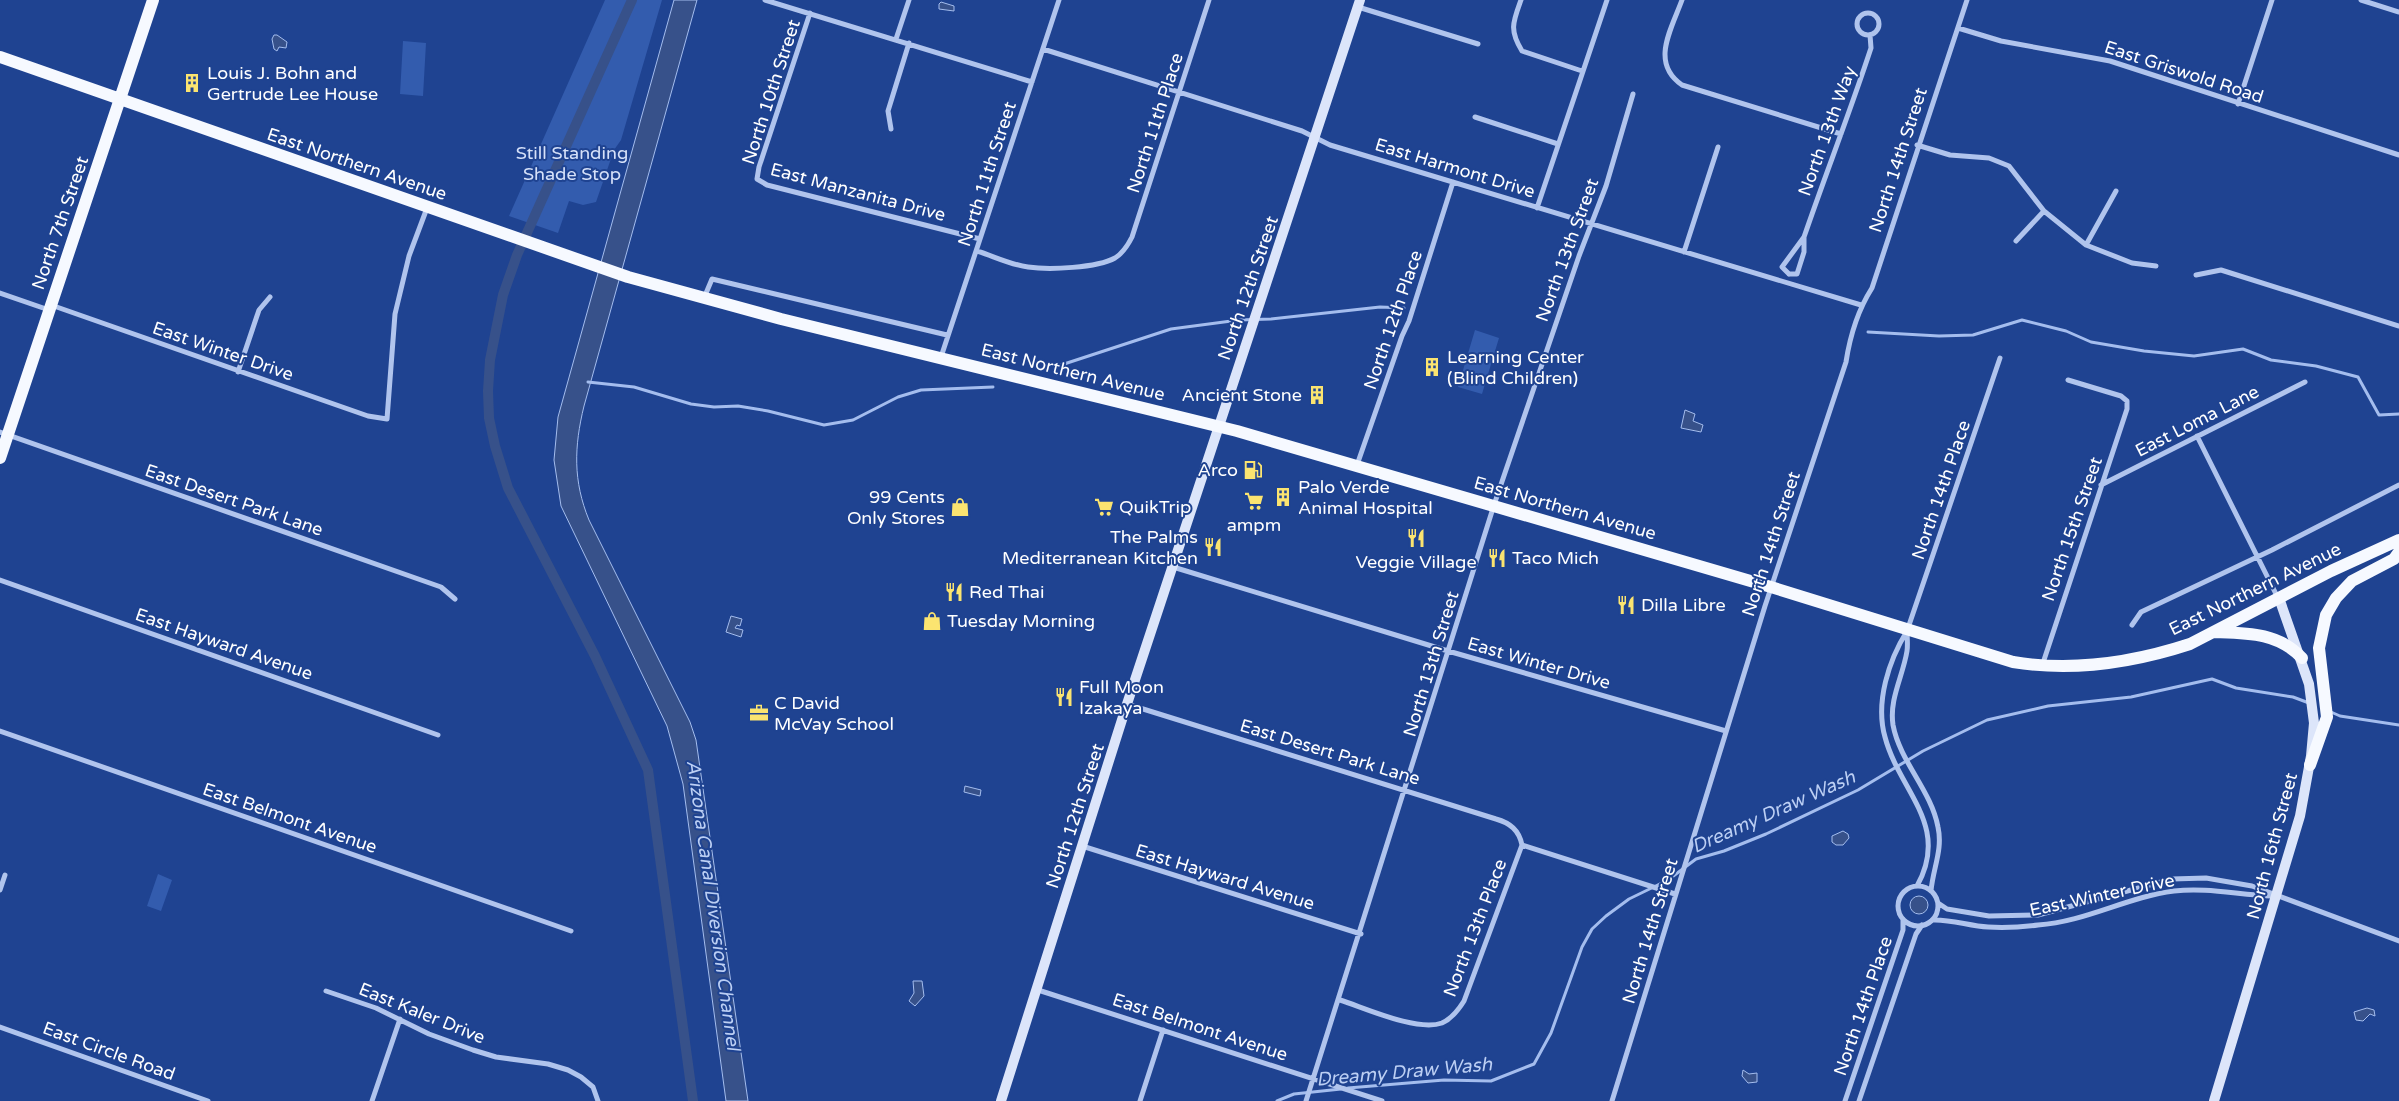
<svg xmlns="http://www.w3.org/2000/svg" width="2399" height="1101" viewBox="0 0 2399 1101" font-family="'Varela Round',sans-serif">
	<style>
		.green { fill: #335cae }
		.water { fill: #37518a; stroke: #a4bdee }
		.lines { fill: none; stroke-linecap: round; stroke-linejoin: round }
		.stream { stroke: #a4bdee; stroke-width: 3 }
		.canal { stroke: #37518a; stroke-width: 10 }
		.street { stroke: #b0c4ed; stroke-width: 5 }
		.secondary { stroke: #dce5fa; stroke-width: 10 }
		.primary { stroke: #f6f9ff; stroke-width: 12 }
		.labels { text-anchor: middle; stroke-width: 4; stroke-linejoin: round; paint-order: stroke }
		.street-label { font-size: 18px; fill: #fff; stroke: #1f4391 }
		.poi-label { font-size: 18px; fill: #fff; stroke: #1f4391; text-anchor: start }
		.park-label { font-size: 18px; fill: #d6e1f9; stroke: #1f4391 }
		.water-label { font-size: 19px; font-style: italic; fill: #bccff4; stroke: #1f4391 }
	</style>
	<rect width="100%" height="100%" fill="#1f4391"/>
	<path class="green" d="M605 0H662L621 140 614 150 596 202 583 205 569 201 558 233 509 216Z
		M403 41 426 43 423 96 400 94Z
		M1475 330 1499 338 1482 394 1458 387Z
		M158 874 172 880 161 911 147 906Z"/>
	<path class="water" d="M674 0H697L584 406C574 447 573 481 589 520L690 722 696 740 748 1101H726L683 784 667 726 561 506 554 460 558 417Z
		M941 2 954 6V11L939 9V4Z
		M274 35H277L287 42 286 48 279 47 277 51 274 49 272 39Z
		M1685 410 1695 414 1693 421 1703 425 1701 432 1681 428Z
		M731 616 742 619 740 626 737 625 735 628 743 630 741 637 726 632Z
		M965 786 981 790 980 796 964 792Z
		M1843 831 1848 834 1849 838 1843 845H1836L1832 842V836Z
		M1910 905a9 9 0 1 1 18 0a9 9 0 1 1-18 0Z
		M913 981H922L924 996 915 1006 909 1001 914 993Z
		M2367 1008 2374 1010 2375 1016 2370 1014 2363 1021 2356 1020 2354 1012Z
		M1743 1070 1749 1074 1757 1073V1082L1748 1083 1742 1076Z"/>
	<g class="lines">
		<path class="stream" d="M1868 332 1939 336 1973 335 2022 320 2066 331 2091 342 2144 351 2194 356 2243 349 2271 360 2316 366 2358 377 2379 415 2399 414
			M1061 365 1171 329 1239 320 1271 319 1380 307 1404 308
			M588 382 634 387 691 404 714 407 738 406 768 411 824 425 853 420 898 397 921 390 993 387
			M2331 712 2340 716 2399 725
			M1348 1088 1444 1080 1491 1081 1534 1064 1551 1033 1582 947 1592 929 1606 916 1629 899 1668 880 1696 859 1724 851 1766 834 1858 790 1923 751 1987 720 2048 706 2131 697 2212 679 2236 688 2293 697 2309 703
			M1277 1101 1294 1094 1341 1089"/>
		<path class="canal" d="M632 0 517 255 503 295 490 360 488 391 489 418 495 446 508 488 595 656 648 770 693 1101"/>
		<path class="street" d="M765 0 1032 82
			M1521 0C1513 22 1509 30 1522 51L1582 71
			M1682 0C1671 30 1650 63 1682 85L1841 134
			M2361 0 2399 12
			M1358 7 1478 44
			M1857 24a11 11 0 1 1 22 0a11 11 0 1 1-22 0Z
			M810 13 759 167 757 179 767 185 980 239
			M1958 28 2001 41 2110 61 2399 155
			M896 39 909 0
			M1043 49 1302 131 1330 145 1861 305
			M2238 104 2272 0
			M1475 117 1558 144
			M891 129 888 111 909 43
			M1917 145 1950 155 1989 158 2009 166 2044 211 2086 245 2132 263 2156 266
			M1537 208 1607 0
			M2016 241 2044 211
			M2086 245 2116 191
			M977 251C993 256 1011 265 1028 267 1049 270 1097 268 1115 258 1123 253 1128 245 1132 237L1209 0
			M1684 252 1718 147
			M1789 274H1797L1804 252V237C1826 173 1850 112 1871 48L1870 35
			M1789 274 1782 267 1804 237
			M2196 275 2221 270 2399 326
			M0 293 49 310
			M704 298 712 279 947 335
			M51 305 368 416 387 419 395 314 409 256 427 208
			M941 357 1059 0
			M238 372 259 310 270 297
			M0 432 441 587 455 599
			M2197 436 2278 598
			M1357 465 1402 336 1409 321 1453 182
			M2101 485 2305 382
			M1173 567 1448 651 1726 731
			M0 580 438 735
			M2132 625 2141 612 2272 550 2399 485
			M1907 631C1907 638 1908 644 1907 651 1903 676 1889 699 1893 725 1900 762 1931 790 1938 827 1943 850 1933 868 1931 891
			M2043 663 2127 409V401L2121 396 2068 380
			M1127 704 1496 819C1510 823 1519 830 1522 845L1464 1001C1459 1009 1451 1019 1442 1023 1417 1032 1365 1008 1340 1000
			M0 731 571 931
			M1522 845 1675 894
			M1082 846 1361 934
			M1917 886C1951 825 1899 791 1885 737 1875 702 1889 660 1907 631L2000 358
			M1898 906a20 20 0 1 1 40 0a20 20 0 1 1-40 0Z
			M0 890 5 875
			M1938 903 1947 909 1989 916 2038 915 2172 879 2206 878 2252 886 2399 941
			M1932 920C1951 919 1969 926 1988 927 2004 928 2022 927 2038 925 2085 922 2127 897 2174 891 2207 887 2239 895 2272 896
			M1038 990 1382 1101
			M326 991 376 1008 429 1034 473 1050 496 1057 548 1064 568 1070 581 1077 593 1087 598 1101
			M0 1027 208 1101
			M372 1101 400 1019
			M1140 1101 1163 1030
			M1306 1101 1494 505 1579 256 1606 186 1633 94
			M1612 1101 1765 606 1846 362C1850 336 1858 310 1872 288L1967 0
			M1845 1101 1903 930V919
			M1859 1101 1916 934 1922 925"/>
		<path class="secondary" d="M1001 1101 1127 704 1360 0
			M2214 1101 2300 816 2311 756 2314 723 2309 684 2279 598"/>
		<path class="primary" d="M0 57 628 277 781 319 1237 431 1771 587 2013 662C2074 672 2132 663 2190 644L2331 571 2399 540
			M0 458 153 0
			M2214 632C2246 633 2278 632 2302 658
			M2310 765 2327 717 2319 648 2326 615 2336 598 2352 581 2394 559 2399 552"/>
	</g>
	<defs>
		<g id="building-bare" transform="scale(1.5)"><path d="M-4-6H4V6H1V3H-1V6H-4ZM-2.5-4.3h1.7v1.8h-1.7ZM.8-4.3h1.7v1.8H.8ZM-2.5-1h1.7V.8h-1.7ZM.8-1h1.7V.8H.8Z" fill="#fbe470" stroke="#1f4391" stroke-width="2.5" paint-order="stroke"/></g>
		<g id="fuel-bare" transform="scale(1.5)"><path d="M-5.5-6h7V0h2V4h1.3V-2.5L3-4.5l.8-.8L6-3V5H2.5V1h-1V6h-7ZM-4.2-4.7v3.2H.2V-4.7Z" fill="#fbe470" stroke="#1f4391" stroke-width="2.5" paint-order="stroke"/></g>
		<g id="supermarket-bare" transform="scale(1.5)"><path d="M-6-5.5h2.5l.6 2H6L4.5 2H-2.5L-4.4-4H-6ZM-1.5 3.2a1.3 1.3 0 1 0 .1 0ZM3 3.2a1.3 1.3 0 1 0 .1 0Z" fill="#fbe470" stroke="#1f4391" stroke-width="2.5" paint-order="stroke"/></g>
		<g id="shop-bare" transform="scale(1.5)"><path d="M-5-2.5h2.3a2.7 3.5 0 0 1 5.4 0H5L5.5 6h-11ZM-1.5-2.5h3a1.5 2.3 0 0 0-3 0Z" fill="#fbe470" stroke="#1f4391" stroke-width="2.5" paint-order="stroke"/></g>
		<g id="restaurant-bare" transform="scale(1.5)"><path d="M-5-6h1v4h1v-4h1v4h1v-4h1v5L-1.5 .5V6h-2V.5L-5-1ZM5-6V6H3V1.5H1.5Q1.5-4 5-6Z" fill="#fbe470" stroke="#1f4391" stroke-width="2.5" paint-order="stroke"/></g>
		<g id="office-bare" transform="scale(1.5)"><path d="M-6-3h4V-5.5h4V-3h4V5H-6ZM-1-4.5V-3h2v-1.5ZM-6 0V1H6V0Z" fill="#fbe470" stroke="#1f4391" stroke-width="2.5" paint-order="stroke"/></g>
	</defs>
	<g fill-rule="evenodd">
		<use href="#building-bare" x="192" y="83"/>
		<use href="#building-bare" x="1432" y="367"/>
		<use href="#building-bare" x="1317" y="395"/>
		<use href="#fuel-bare" x="1253" y="470"/>
		<use href="#building-bare" x="1283" y="497"/>
		<use href="#supermarket-bare" x="1254" y="501"/>
		<use href="#shop-bare" x="960" y="507"/>
		<use href="#supermarket-bare" x="1104" y="507"/>
		<use href="#restaurant-bare" x="1416" y="538"/>
		<use href="#restaurant-bare" x="1213" y="547"/>
		<use href="#restaurant-bare" x="1497" y="558"/>
		<use href="#restaurant-bare" x="954" y="592"/>
		<use href="#restaurant-bare" x="1626" y="605"/>
		<use href="#shop-bare" x="932" y="621"/>
		<use href="#restaurant-bare" x="1064" y="697"/>
		<use href="#office-bare" x="759" y="713"/>
	</g>
	<g class="labels">
		<g class="street-label">
			<text transform="translate(2184 72) rotate(18)" y="6">East Griswold Road</text>
			<text transform="translate(771 92) rotate(-72)" y="6">North 10th Street</text>
			<text transform="translate(1155 123) rotate(-72)" y="6">North 11th Place</text>
			<text transform="translate(1827 131) rotate(-70)" y="6">North 13th Way</text>
			<text transform="translate(1898 160) rotate(-72)" y="6">North 14th Street</text>
			<text transform="translate(357 164) rotate(19)" y="6">East Northern Avenue</text>
			<text transform="translate(1455 168) rotate(17)" y="6">East Harmont Drive</text>
			<text transform="translate(987 174) rotate(-72)" y="6">North 11th Street</text>
			<text transform="translate(858 192) rotate(15)" y="6">East Manzanita Drive</text>
			<text transform="translate(60 223) rotate(-71)" y="6">North 7th Street</text>
			<text transform="translate(1567 250) rotate(-70)" y="6">North 13th Street</text>
			<text transform="translate(1248 288) rotate(-71)" y="6">North 12th Street</text>
			<text transform="translate(1393 320) rotate(-71)" y="6">North 12th Place</text>
			<text transform="translate(223 351) rotate(19)" y="6">East Winter Drive</text>
			<text transform="translate(1073 372) rotate(14)" y="6">East Northern Avenue</text>
			<text transform="translate(2197 421) rotate(-27)" y="6">East Loma Lane</text>
			<text transform="translate(1941 490) rotate(-71)" y="6">North 14th Place</text>
			<text transform="translate(234 500) rotate(19)" y="6">East Desert Park Lane</text>
			<text transform="translate(1565 508) rotate(16)" y="6">East Northern Avenue</text>
			<text transform="translate(2072 529) rotate(-71)" y="6">North 15th Street</text>
			<text transform="translate(1771 544) rotate(-72)" y="6">North 14th Street</text>
			<text transform="translate(2255 589) rotate(-26)" y="6">East Northern Avenue</text>
			<text transform="translate(224 644) rotate(19)" y="6">East Hayward Avenue</text>
			<text transform="translate(1539 663) rotate(16)" y="6">East Winter Drive</text>
			<text transform="translate(1431 664) rotate(-73)" y="6">North 13th Street</text>
			<text transform="translate(1330 752) rotate(17)" y="6">East Desert Park Lane</text>
			<text transform="translate(1075 816) rotate(-72)" y="6">North 12th Street</text>
			<text transform="translate(290 818) rotate(19)" y="6">East Belmont Avenue</text>
			<text transform="translate(2272 846) rotate(-75)" y="6">North 16th Street</text>
			<text transform="translate(1225 877) rotate(17)" y="6">East Hayward Avenue</text>
			<text transform="translate(2102 895) rotate(-12)" y="6">East Winter Drive</text>
			<text transform="translate(1475 928) rotate(-69)" y="6">North 13th Place</text>
			<text transform="translate(1650 931) rotate(-73)" y="6">North 14th Street</text>
			<text transform="translate(1863 1006) rotate(-71)" y="6">North 14th Place</text>
			<text transform="translate(422 1013) rotate(22)" y="6">East Kaler Drive</text>
			<text transform="translate(1200 1027) rotate(18)" y="6">East Belmont Avenue</text>
			<text transform="translate(109 1051) rotate(20)" y="6">East Circle Road</text>
		</g>
		<g class="poi-label">
			<text x="207" y="79">Louis J. Bohn and<tspan x="207" dy="21">Gertrude Lee House</tspan></text>
			<text x="1447" y="363">Learning Center<tspan x="1447" dy="21">(Blind Children)</tspan></text>
			<text x="1302" y="401" text-anchor="end">Ancient Stone</text>
			<text x="1238" y="476" text-anchor="end">Arco</text>
			<text x="1298" y="493">Palo Verde<tspan x="1298" dy="21">Animal Hospital</tspan></text>
			<text x="945" y="503" text-anchor="end">99 Cents<tspan x="945" dy="21">Only Stores</tspan></text>
			<text x="1119" y="513">QuikTrip</text>
			<text x="1254" y="531" text-anchor="middle">ampm</text>
			<text x="1198" y="543" text-anchor="end">The Palms<tspan x="1198" dy="21">Mediterranean Kitchen</tspan></text>
			<text x="1512" y="564">Taco Mich</text>
			<text x="1416" y="568" text-anchor="middle">Veggie Village</text>
			<text x="969" y="598">Red Thai</text>
			<text x="1641" y="611">Dilla Libre</text>
			<text x="947" y="627">Tuesday Morning</text>
			<text x="1079" y="693">Full Moon<tspan x="1079" dy="21">Izakaya</tspan></text>
			<text x="774" y="709">C David<tspan x="774" dy="21">McVay School</tspan></text>
		</g>
		<g class="park-label">
			<text x="572" y="159">Still Standing<tspan x="572" dy="21">Shade Stop</tspan></text>
		</g>
		<g class="water-label">
			<text transform="translate(1773 811) rotate(-24)" y="7">Dreamy Draw Wash</text>
			<text transform="translate(714 905) rotate(82)" y="7">Arizona Canal Diversion Channel</text>
			<text transform="translate(1404 1071) rotate(-5)" y="7">Dreamy Draw Wash</text>
		</g>
	</g>
</svg>
